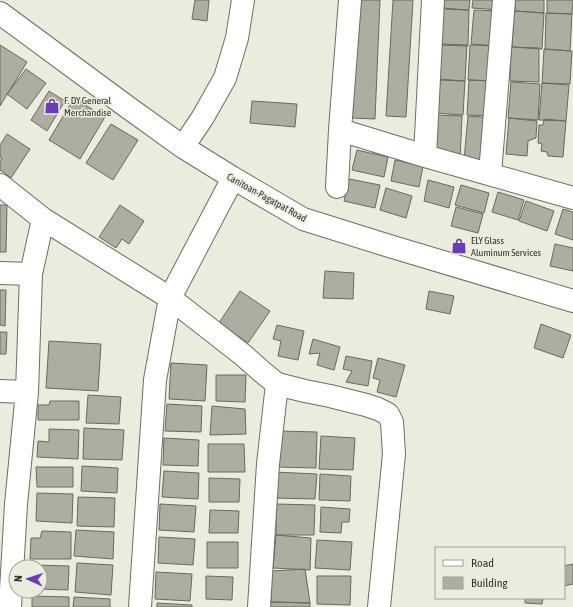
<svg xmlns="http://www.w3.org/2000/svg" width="573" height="607" viewBox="0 0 573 607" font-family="'Asap Condensed',sans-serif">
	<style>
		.building { fill: #adaea1; stroke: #696a5e }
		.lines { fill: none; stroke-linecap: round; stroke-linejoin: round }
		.minor-casing { stroke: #6d6e62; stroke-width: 24 }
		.minor { stroke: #fff; stroke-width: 22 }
		.labels { text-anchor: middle; stroke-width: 3; stroke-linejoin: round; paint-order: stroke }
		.poi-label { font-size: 10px; fill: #33342f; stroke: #eaecde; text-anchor: start }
		.street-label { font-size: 10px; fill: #33342f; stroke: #eaecde }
	</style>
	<rect width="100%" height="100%" fill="#eaecde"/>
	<path class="building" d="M195 0H209L207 21 192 19Z
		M358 0H380L375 119 352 118Z
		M393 0H413L406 117 386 116Z
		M441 0H470L469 10 441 8Z
		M473 0H501V10L472 8Z
		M515 0H544V13L515 11Z
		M547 0H573L572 14 547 13Z
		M441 9 469 10 468 46 440 45Z
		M474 10 499 11 496 46 471 44Z
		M514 11 544 13 542 49 512 47Z
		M546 13 572 14 570 51 545 49Z
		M439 44 467 45 465 81 437 80Z
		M0 45 27 62 0 106Z
		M470 45 498 46 496 81 468 80Z
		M511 47 539 48V82L510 81Z
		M544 49 572 51 570 84 542 83Z
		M26 69 46 83 27 109 7 94Z
		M438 79 465 81 463 115 435 113Z
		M469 80 495 81 493 116 467 115Z
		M511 82 540 84 538 120 508 118Z
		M542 83 569 85 566 121 539 120Z
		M49 91 65 101 47 131 31 120Z
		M74 98 105 117 80 159 49 140Z
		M252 101 297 104 295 127 250 123Z
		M434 115 462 116 460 161 434 157Z
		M468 116 492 118 488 162 464 160Z
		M509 118 537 121 536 138 528 141 527 156 506 154Z
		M544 119 566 121 563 157 548 156 547 152 541 151 542 144 538 143 539 125H543Z
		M111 124 138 140 113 180 86 163Z
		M7 134 30 149 11 178 0 170V161L2 158 0 157V145Z
		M357 150 388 157 384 177 352 170Z
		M395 160 423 166 419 187 391 181Z
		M349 179 380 185 375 208 344 201Z
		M428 180 454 187 449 208 424 201Z
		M461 185 489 193 484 213 455 205Z
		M386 188 412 196 406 218 380 210Z
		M498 192 524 200 518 220 492 212Z
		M526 201 554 211 547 231 519 221Z
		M0 205H7L6 252H0Z
		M120 205 144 221 129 244 122 239 116 248 99 237Z
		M456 207 483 214 478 233 451 226Z
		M563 209 573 212V240L555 234Z
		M555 244 573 248V271L550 266Z
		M325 271 354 273 353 299 323 298Z
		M0 290H6L5 326 0 325Z
		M240 291 270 311 248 343 219 323Z
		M429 291 454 296 450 314 426 309Z
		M541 324 571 335 563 358 534 348Z
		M277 325 304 331 298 360 278 356 281 341 273 339Z
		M0 332H7L6 354H0Z
		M313 339 340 347 334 370 317 365 320 353 309 354Z
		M49 341 101 344 98 391 46 388Z
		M346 356 372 361 368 386 346 382 352 371 343 369Z
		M378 358 405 365 396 397 377 392 380 380 373 378Z
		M171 363 207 365 205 401 169 399Z
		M216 375H246L245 402 216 401Z
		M88 395 121 397 119 424 86 423Z
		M50 401H79V420H38V405H49Z
		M167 404 202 406 201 432 165 431Z
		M212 406 245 409 246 434 210 435Z
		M84 428 124 430 122 460 83 459Z
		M49 429 79 430 78 459 37 457 38 441 49 442Z
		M278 431 317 432 316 468 277 467Z
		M321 436 355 438 353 470 319 469Z
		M164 438 199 440 198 466 163 465Z
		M208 444H244L245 472H208Z
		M82 466 118 468 117 493 81 491Z
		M36 467H73V487H37Z
		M164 471 199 473 198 499 162 497Z
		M275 472 317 474 315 499 273 498Z
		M320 474 351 476 350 501 319 500Z
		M209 478 240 479 239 502H209Z
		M37 493 73 494 72 523 36 521Z
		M78 497 115 498 114 527 77 526Z
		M160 504 196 506 194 532 159 530Z
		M276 504 315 505 314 535H276Z
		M321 507 350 509 349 522H342L341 533 320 532Z
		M210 510 239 511 238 533H209Z
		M76 530 114 532 113 559 74 556Z
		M42 531 71 532V559H30L31 538H40Z
		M276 535 311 538 310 570 273 568Z
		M159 537 195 539 193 565 158 563Z
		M317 540 352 542 350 570 315 568Z
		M207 542H238V568H207Z
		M77 563 113 565 111 595 75 592Z
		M573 564V584L564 586V566Z
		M34 565 69 566 68 590 40 589V567H34Z
		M305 569 310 603 271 602 272 571Z
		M156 572 192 574 190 601 155 599Z
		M206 576 233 577 232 600 206 599Z
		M317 576H351L350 605 317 604Z
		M32 596 69 597V607H32Z
		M74 597 110 599V607H73Z
		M525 598H543L542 604 525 603Z
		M271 602 310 603V607H270Z
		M157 603 192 605V607H157Z"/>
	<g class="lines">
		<g class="minor-casing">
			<path id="minor" d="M0 13 126 106 183 147 233 178 303 219 386 245 573 301
				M340 130 425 156 573 198
				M183 147 203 117 225 78 237 38 243 0
				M425 156 433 0
				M490 174 504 0
				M0 185 43 219 170 298 243 355 261 371 277 384 305 391 330 396 366 405 378 409 388 414 392 422 394 454 379 607
				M337 187 340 130 350 0
				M0 273 31 274
				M0 391 27 392
				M10 607 16 504 27 392 31 274 43 219
				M140 607 155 380 170 298 233 178
				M259 607 268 464 277 384"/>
		</g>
		<use href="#minor" class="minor"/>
	</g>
	<defs>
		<g id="shop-bare" transform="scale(1.2)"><path d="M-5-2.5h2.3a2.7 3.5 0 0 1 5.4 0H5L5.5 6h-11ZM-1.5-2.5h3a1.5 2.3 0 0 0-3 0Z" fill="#6b3db4" stroke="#eaecde" stroke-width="2.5" paint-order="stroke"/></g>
	</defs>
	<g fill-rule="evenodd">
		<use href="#shop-bare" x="52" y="106"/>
		<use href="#shop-bare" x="459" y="246"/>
	</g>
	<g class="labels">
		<g class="poi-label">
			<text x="64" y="104">F. DY General<tspan x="64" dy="12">Merchandise</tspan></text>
			<text x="471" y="244">ELY Glass<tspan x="471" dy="12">Aluminum Services</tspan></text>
		</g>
		<g class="street-label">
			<text transform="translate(267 197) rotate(29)" y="4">Canitoan-Pagatpat Road</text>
		</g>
	</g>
	<rect x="435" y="547" width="130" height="52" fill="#eaecde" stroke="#a1a298"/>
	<rect x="443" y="560" width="20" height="6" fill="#ffffff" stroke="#a1a298"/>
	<text x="471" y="567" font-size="12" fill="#33342f">Road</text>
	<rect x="443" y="577" width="20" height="12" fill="#adaea1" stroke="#a1a298"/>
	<text x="471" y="587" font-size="12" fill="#33342f">Building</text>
	<g transform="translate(28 579) rotate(273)"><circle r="19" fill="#eaecde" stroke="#a1a298"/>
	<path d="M0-3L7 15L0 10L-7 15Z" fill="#6b3db4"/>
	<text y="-6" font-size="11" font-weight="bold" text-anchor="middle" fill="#33342f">N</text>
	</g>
</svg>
